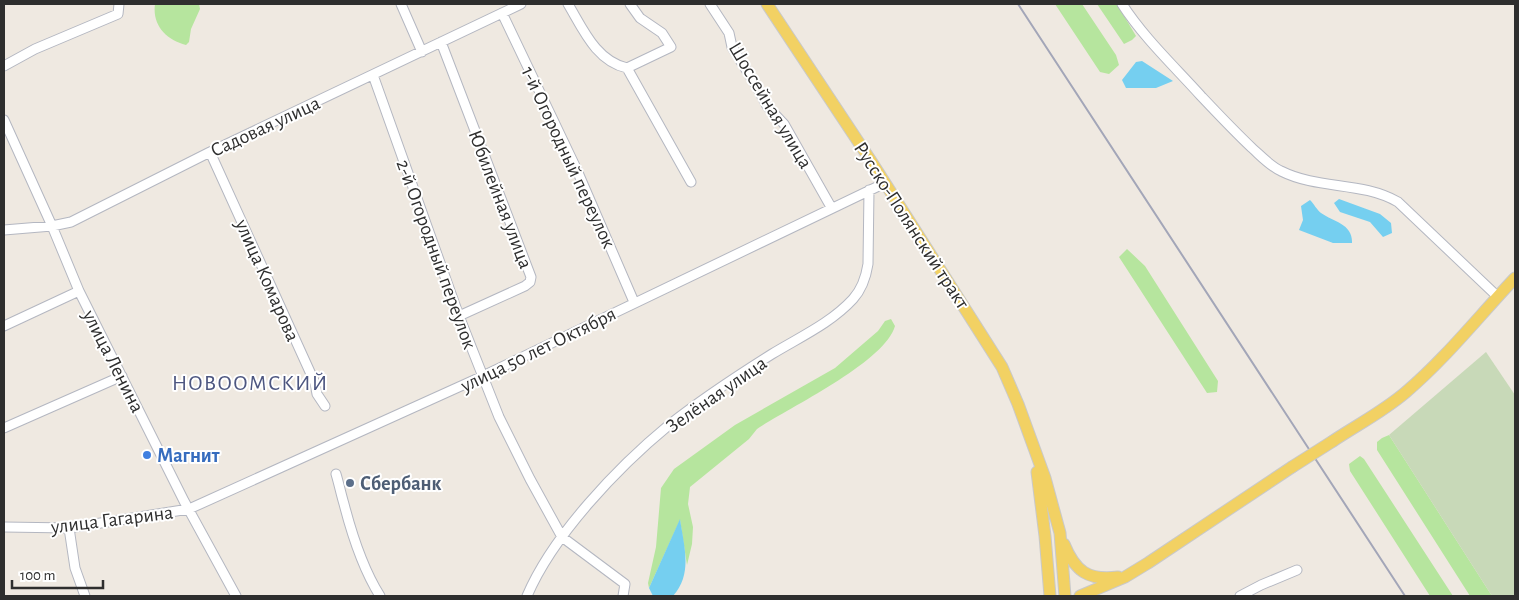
<svg xmlns="http://www.w3.org/2000/svg" width="1519" height="600" viewBox="0 0 1519 600" font-family="'Alegreya Sans',sans-serif">
	<style>
		.green { fill: #b6e59e }
		.cemetery { fill: #c8d9b8 }
		.water { fill: #75cff0 }
		.lines { fill: none; stroke-linecap: round; stroke-linejoin: round }
		.minor-casing { stroke: #b4b7c1; stroke-width: 11 }
		.major-casing { stroke: #c9c9c9; stroke-width: 13 }
		.minor { stroke: #fff; stroke-width: 9 }
		.major { stroke: #f2d163; stroke-width: 11 }
		.rail { stroke: #a3a6b8; stroke-width: 2 }
		.major-bridge-casing { stroke: #c9c9c9; stroke-width: 13; stroke-linecap: butt }
		.major-bridge { stroke: #f2d163; stroke-width: 11 }
		.shop-dot { fill: #3f7fe0; stroke: #fff; stroke-width: 2 }
		.service-dot { fill: #5c6f8a; stroke: #fff; stroke-width: 2 }
		.labels { text-anchor: middle; stroke-width: 4; stroke-linejoin: round; paint-order: stroke }
		.street-label { font-size: 20px; fill: #2e2e2e; stroke: #fff }
		.shop-label { font-size: 20px; font-weight: bold; fill: #366cbe; stroke: #fff; text-anchor: start }
		.service-label { font-size: 20px; font-weight: bold; fill: #4e5e75; stroke: #fff; text-anchor: start }
		.quarter-label { font-size: 22px; letter-spacing: 1px; fill: #4d5680; stroke: #fff }
	</style>
	<rect width="100%" height="100%" fill="#efe9e1"/>
	<path class="green" d="M155 4H199L200 9 191 29 189 42 186 45C166 40 152 25 155 4Z
		M1055 4H1082L1116 55 1119 65 1109 74 1100 72Z
		M1097 4H1117L1136 36 1132 40 1124 44Z
		M1127 249 1145 266 1218 381 1217 392 1207 393 1119 257Z
		M891 319 895 326C885 362 790 407 757 429L749 439 690 487 688 504 693 527 692 544 687 565 680 520 649 588 648 583 656 547 661 488 674 469 735 425 835 368 878 331 885 321Z
		M1389 435 1492 596H1470L1377 450V442L1382 438Z
		M1360 456 1364 459 1453 596H1430L1350 471 1349 464Z"/>
	<path class="cemetery" d="M1486 352 1515 395V596H1492L1389 435Z"/>
	<path class="water" d="M1142 61 1173 81 1156 88H1126L1122 80 1136 62Z
		M1339 199 1380 214 1391 223 1392 233 1383 237 1370 222 1340 212 1334 203Z
		M1310 200C1314 204 1317 210 1321 213 1334 222 1353 224 1352 243H1333L1299 230 1303 220 1301 206Z
		M680 519C684 546 693 574 673 596H653L649 588Z"/>
	<g class="lines">
		<g class="minor-casing">
			<path id="minor" d="M401 4 422 52
				M568 4C583 29 596 61 627 68L691 182
				M710 4 729 33 732 47 757 87 767 106 784 124 831 207
				M1122 4C1144 38 1174 66 1201 96 1218 114 1234 131 1252 148 1261 156 1270 166 1281 171 1319 190 1361 181 1398 202L1498 297
				M502 13 576 168 634 302
				M441 42 531 277 530 282 525 286 459 316
				M4 66 35 49 118 14 119 4
				M627 68 671 47 662 33 640 18 630 4
				M373 75 459 316 499 417 530 479 562 537 625 584 623 596
				M4 120 52 226 79 291 184 501 236 596
				M210 152 315 383 317 394 325 406
				M4 230 52 226 71 222 210 152 521 4
				M4 326 79 291
				M4 428 122 376
				M336 474C339 484 341 494 344 504 352 535 363 569 380 596
				M4 527 69 528 189 509 483 376 885 183
				M69 528 75 568 85 596
				M527 596C553 535 618 467 669 425 702 399 737 376 772 354 800 337 831 323 853 299 862 289 866 277 868 264L869 190
				M1240 596 1261 585 1297 570"/>
		</g>
		<g class="major-casing">
			<path id="major" d="M767 4 871 161 1002 367 1018 404 1045 478 1060 533 1065 596
				M1333 441C1357 425 1384 411 1406 392 1446 358 1479 316 1515 278
				M1037 472 1045 536 1050 596
				M1064 544C1075 571 1088 581 1118 577
				M1080 596 1125 577 1148 563 1292 467"/>
		</g>
		<use href="#minor" class="minor"/>
		<use href="#major" class="major"/>
		<path class="rail" d="M1018 4 1405 596"/>
		<g class="major-bridge-casing">
			<path id="major-bridge" d="M1292 467 1333 441"/>
		</g>
		<use href="#major-bridge" class="major-bridge"/>
	</g>
	<circle class="shop-dot" cx="147" cy="455" r="5"/>
	<circle class="service-dot" cx="350" cy="483" r="5"/>
	<g class="labels">
		<g class="street-label">
			<text transform="translate(771 105) rotate(59)" y="7">Шоссейная улица</text>
			<text transform="translate(265 126) rotate(-25)" y="7">Садовая улица</text>
			<text transform="translate(569 157) rotate(65)" y="7">1-й Огородный переулок</text>
			<text transform="translate(501 199) rotate(69)" y="7">Юбилейная улица</text>
			<text transform="translate(912 225) rotate(57)" y="7">Русско-Полянский тракт</text>
			<text transform="translate(437 254) rotate(70)" y="7">2-й Огородный переулок</text>
			<text transform="translate(268 280) rotate(66)" y="7">улица Комарова</text>
			<text transform="translate(538 349) rotate(-26)" y="7">улица 50 лет Октября</text>
			<text transform="translate(114 361) rotate(63)" y="7">улица Ленина</text>
			<text transform="translate(716 394) rotate(-35)" y="7">Зелёная улица</text>
			<text transform="translate(112 519) rotate(-7)" y="7">улица Гагарина</text>
		</g>
		<g class="shop-label">
			<text x="157" y="462">Магнит</text>
		</g>
		<g class="service-label">
			<text x="360" y="490">Сбербанк</text>
		</g>
		<g class="quarter-label">
			<text x="250" y="390">НОВООМСКИЙ</text>
		</g>
	</g>
	<rect width="1519" height="600" fill="none" stroke="#2e2e2e" stroke-width="10"/>
	<path d="M12 580v8h91v-8" fill="none" stroke="#2e2e2e" stroke-width="2.5"/>
	<text x="20" y="580" font-size="15" fill="#2e2e2e" stroke="#ffffff" stroke-width="4" paint-order="stroke">100 m</text>
</svg>
